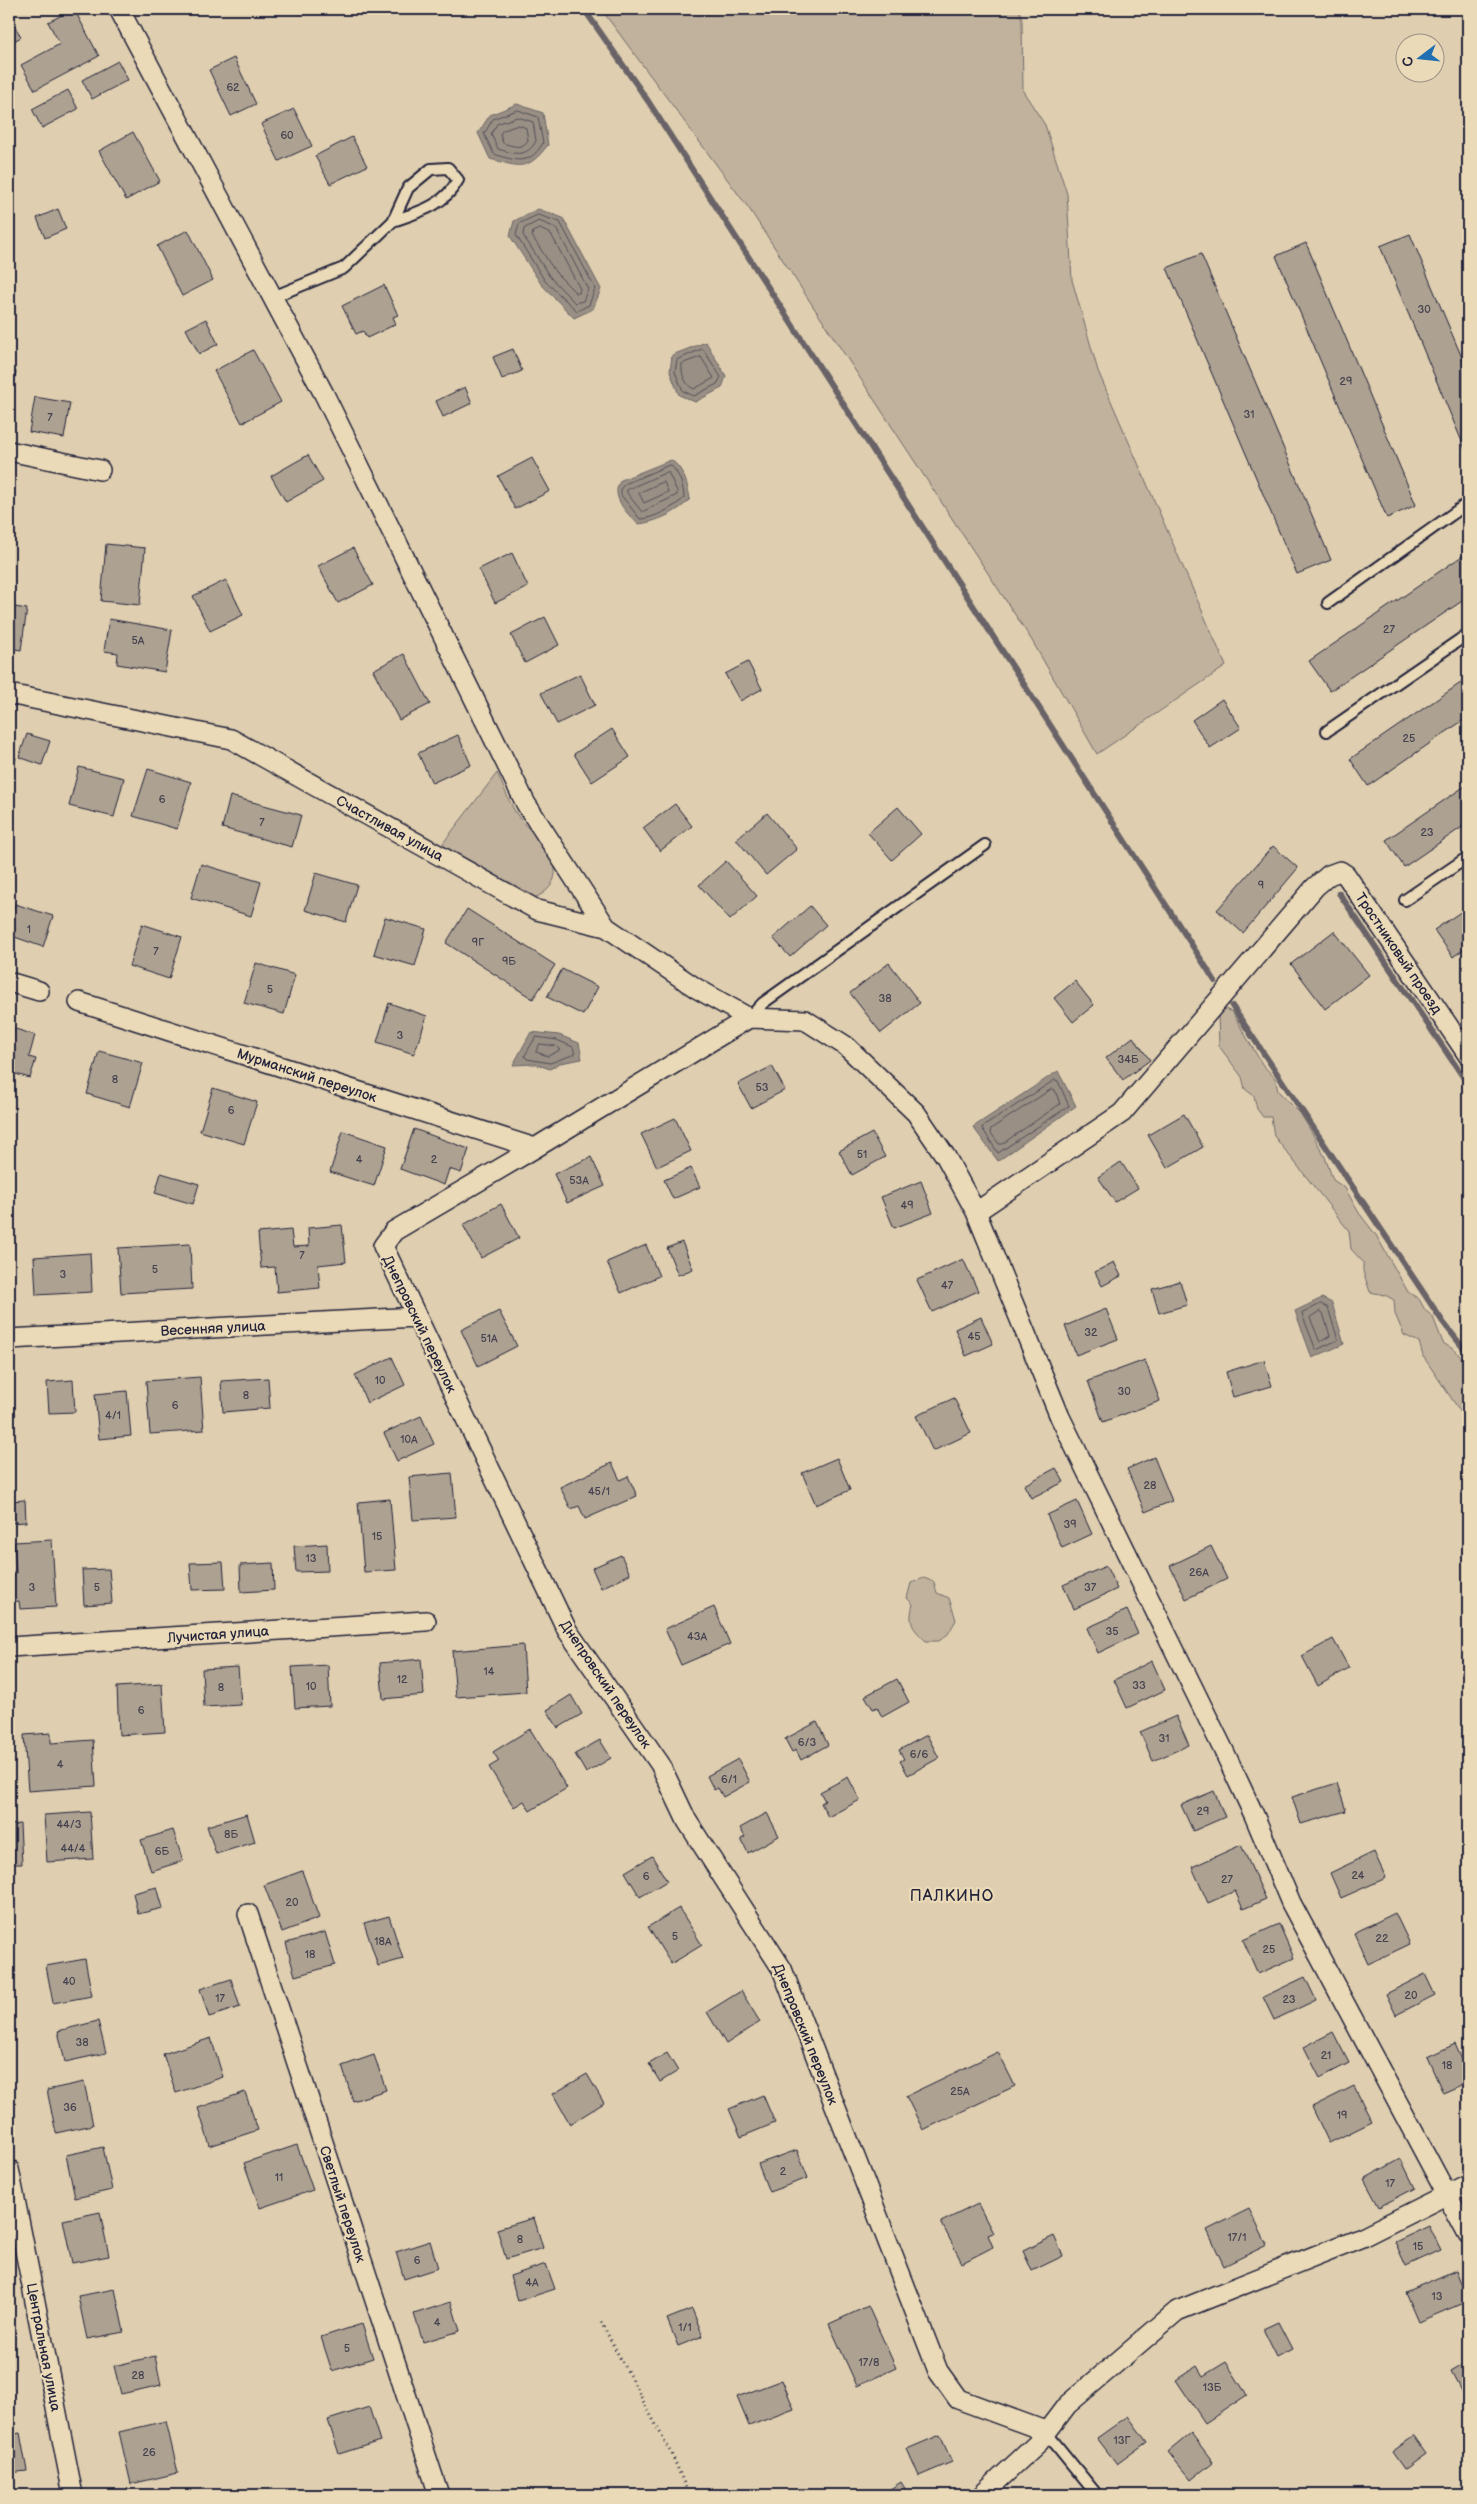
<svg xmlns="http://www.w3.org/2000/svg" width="1477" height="2504" viewBox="0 0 1477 2504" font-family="'Balsamiq Sans',sans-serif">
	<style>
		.green { fill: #c0b29c; stroke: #716a6c }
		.water { fill: #998f84; stroke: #696367 }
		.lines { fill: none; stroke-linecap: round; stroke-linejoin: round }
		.shore { stroke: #524e58; stroke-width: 1 }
		.stream { stroke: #696367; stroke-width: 6 }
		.building { fill: #ada191; stroke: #22223b }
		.service-casing { stroke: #22223b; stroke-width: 14 }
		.minor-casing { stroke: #22223b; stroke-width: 22 }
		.path { stroke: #22223b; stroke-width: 3; stroke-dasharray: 1 4; stroke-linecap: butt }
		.service { stroke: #ebdab7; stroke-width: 10 }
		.minor { stroke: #ebdab7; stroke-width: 19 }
		.labels { text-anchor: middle; stroke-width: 4.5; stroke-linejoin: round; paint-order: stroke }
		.number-label { font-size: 11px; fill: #454250 }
		.street-label { font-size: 14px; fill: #22223b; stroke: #ebdab7 }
		.quarter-label { font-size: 16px; letter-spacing: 1px; fill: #22223b; stroke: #ebdab7 }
	</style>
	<rect width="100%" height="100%" fill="#dfcfb0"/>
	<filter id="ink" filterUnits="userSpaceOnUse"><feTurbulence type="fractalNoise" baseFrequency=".02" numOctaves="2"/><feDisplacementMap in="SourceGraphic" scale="10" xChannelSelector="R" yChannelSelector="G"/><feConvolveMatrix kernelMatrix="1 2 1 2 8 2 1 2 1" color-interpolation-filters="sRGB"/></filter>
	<g filter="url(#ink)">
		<path class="green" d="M601 9H1019L1022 20 1023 91 1045 125 1067 194 1072 280 1098 371 1226 666 1097 754 1031 639 750 210Z
			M497 773C504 787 509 803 518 816 526 829 542 838 549 851 561 871 555 890 534 898L510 886 472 863 448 854 443 843Z
			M1225 1009 1232 1012 1262 1064 1275 1078 1278 1091 1300 1113 1311 1131 1325 1157 1333 1180 1345 1188 1359 1213 1376 1235 1408 1292 1419 1299 1425 1310 1433 1317 1443 1343 1456 1351 1468 1367V1423L1423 1356 1419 1342 1404 1335 1395 1314 1394 1300 1385 1295 1370 1292 1363 1271V1262L1351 1249 1349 1231 1274 1136 1271 1117H1263L1257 1109 1254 1096 1245 1089 1242 1077 1219 1046 1218 1013Z
			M924 1578 934 1582 937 1593 949 1598 956 1620 948 1634 939 1641H926C912 1628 908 1623 913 1604L907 1598 911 1583Z"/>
		<path class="water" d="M517 104 543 113 548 145C527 172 520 167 490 159L478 133 490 115Z
			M538 209 563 218 601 289 593 309 574 318 541 284 510 236 514 221Z
			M706 342 726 376 722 388 695 402 679 395 670 372 672 355Z
			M671 460C683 468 688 484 690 499 679 512 654 523 638 524 626 513 609 495 621 480Z
			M531 1032 559 1035 579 1043 582 1059 560 1063 550 1069 535 1064 513 1065Z
			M1058 1071 1076 1106 998 1161 973 1127Z
			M1322 1298 1332 1303 1344 1344 1312 1358 1295 1311Z"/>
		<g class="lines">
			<path class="shore" d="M518 110 538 117 543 143C530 166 515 161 494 154L484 134 493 119Z
				M518 117 533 122 536 141C527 158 514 154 498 149L491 134 497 124Z
				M519 125 526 128 528 140C522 150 513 146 503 143L500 135 502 131Z
				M538 215 560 222 595 288 589 305 577 311 545 281 516 235 519 224Z
				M539 221 556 228 588 289 583 301 575 303 550 277 523 235 524 229Z
				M540 229 551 234 580 289 579 293H576L556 273 532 236 533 232Z
				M703 349 721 377 717 384 694 396 683 391 675 372 677 360Z
				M701 357 714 378 694 389C685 385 681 374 682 364Z
				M670 465C679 471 684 488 684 498 675 507 653 519 640 519L621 495V488L625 484Z
				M668 472 677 491V495L642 512 627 493V490Z
				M664 482 668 492 644 503 639 493Z
				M536 1037 557 1040 573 1047 575 1054 550 1063 527 1059 525 1056Z
				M540 1044 556 1046 560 1050 548 1056 536 1052Z
				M1055 1080 1058 1081 1069 1106 998 1153 982 1128Z
				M1052 1089 1055 1090 1060 1104 1002 1144H999L990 1132 991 1129Z
				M1321 1304 1328 1308 1338 1340 1316 1350 1302 1314Z
				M1320 1311 1323 1313 1330 1336 1320 1342 1310 1318Z"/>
			<path class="stream" d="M584 9 648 101 1215 981
				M1339 893 1468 1084
				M1232 1006 1443 1322 1468 1354"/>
		</g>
		<path class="building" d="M74 9 99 56 35 90 21 65 60 44 48 22Z
			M180 9H195L183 15Z
			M13 23 21 37 9 44V25Z
			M234 58 256 104 231 116 209 70Z
			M118 61 128 80 92 99 82 80Z
			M68 90 78 109 42 128 32 109Z
			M294 109 312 146 279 161 261 124Z
			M133 132 160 181 126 200 99 151Z
			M352 137 367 166 330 184 315 156Z
			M58 209 66 229 45 238 37 218Z
			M188 230 213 280 182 296 157 246Z
			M1410 234 1468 372V456L1380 246Z
			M1306 243 1416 505 1387 518 1276 256Z
			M1201 254 1331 560 1297 574 1167 268Z
			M384 285 398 315 393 317 396 324 367 338 363 331 356 334 342 306Z
			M206 319 218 344 199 354 186 329Z
			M513 349 522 371 502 379 493 357Z
			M253 350 281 402 242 423 214 371Z
			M9 370 16 372 9 406Z
			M465 387 472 403 443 417 436 401Z
			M35 397 70 403 64 438 29 432Z
			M308 455 323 481 286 502 271 476Z
			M532 458 550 491 515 509 498 476Z
			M106 544 145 548 140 605 101 601Z
			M353 548 373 585 338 603 318 566Z
			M1468 552V597L1330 691 1309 661Z
			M512 553 528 587 495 603 479 569Z
			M226 580 243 615 210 631 193 596Z
			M9 606 27 609 21 650 9 648Z
			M545 617 559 645 525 663 511 635Z
			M109 619 172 630 165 672 117 664 118 653 104 651Z
			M404 654 430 704 399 720 373 670Z
			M748 662 762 689 740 701 725 674Z
			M580 674 595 705 557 724 541 693Z
			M1468 678V717L1368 786 1350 759Z
			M1222 699 1241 728 1210 748 1192 720Z
			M612 729 630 757 592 782 574 754Z
			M27 734 50 741 42 765 19 757Z
			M458 735 471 765 432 783 418 753Z
			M9 756 16 758 9 783Z
			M79 767 124 778 114 817 69 806Z
			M148 769 191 782 177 829 133 816Z
			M1468 784V823L1404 867 1386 840Z
			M230 796 301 815 292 847 222 828Z
			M675 804 692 826 660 851 643 828Z
			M898 807 921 834 892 860 868 833Z
			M767 813 797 849 766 875 736 839Z
			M1273 846 1298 868 1243 933 1217 910Z
			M726 861 757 896 730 920 699 885Z
			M201 864 261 882 251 916 191 898Z
			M316 873 357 885 346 922 305 910Z
			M15 904 53 916 43 947 9 935V923Z
			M810 906 826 925 790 957 773 938Z
			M1468 907V946L1453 957 1434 930Z
			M467 909 555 965 533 999 446 943Z
			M385 917 426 929 415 966 374 954Z
			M142 924 182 937 169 979 129 966Z
			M1334 931 1369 975 1325 1009 1291 964Z
			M256 963 295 975 284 1014 244 1003Z
			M889 963 920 1003 881 1033 850 993Z
			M562 969 598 987 583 1015 547 997Z
			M1075 981 1094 1005 1073 1022 1054 998Z
			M389 1003 427 1016 414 1054 377 1042Z
			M9 1027 35 1035 29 1057 36 1059 30 1078 12 1073 14 1066 9 1064Z
			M1133 1037 1150 1060 1123 1080 1106 1058Z
			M99 1051 143 1063 130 1107 87 1094Z
			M772 1066 785 1090 751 1108 738 1084Z
			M213 1088 257 1102 244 1144 200 1131Z
			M1184 1114 1203 1147 1167 1168 1148 1135Z
			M675 1118 691 1151 657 1167 641 1134Z
			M414 1129 469 1149 461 1173 449 1169 444 1185 400 1169Z
			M343 1131 387 1146 374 1186 330 1172Z
			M872 1133 885 1157 852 1175 839 1151Z
			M591 1157 605 1186 567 1203 554 1174Z
			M1121 1162 1138 1188 1115 1202 1098 1177Z
			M691 1168 700 1187 673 1199 664 1180Z
			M161 1173 199 1184 193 1204 155 1193Z
			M921 1181 933 1213 894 1228 881 1197Z
			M501 1204 519 1238 481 1258 463 1225Z
			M342 1225 346 1262 318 1265 320 1288 277 1292 275 1267 261 1268 258 1233 291 1230 293 1247 309 1246 308 1228Z
			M682 1242 693 1269 678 1275 667 1248Z
			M190 1244 192 1289 121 1293 118 1248Z
			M646 1245 659 1276 621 1293 607 1262Z
			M90 1253 92 1292 36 1295 34 1257Z
			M963 1259 978 1291 932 1312 917 1280Z
			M1114 1262 1121 1276 1102 1286 1095 1272Z
			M1180 1281 1187 1305 1159 1313 1152 1289Z
			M1106 1309 1118 1339 1076 1355 1065 1326Z
			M499 1311 517 1346 478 1366 461 1330Z
			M981 1317 993 1344 966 1356 955 1329Z
			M392 1357 405 1385 367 1403 355 1375Z
			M1145 1360 1160 1401 1103 1422 1088 1381Z
			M1264 1360 1272 1386 1233 1397 1226 1372Z
			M200 1377 204 1430 150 1434 146 1381Z
			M268 1378 270 1408 223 1412 221 1381Z
			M73 1380 75 1412 49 1413 47 1382Z
			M127 1391 131 1436 99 1439 95 1394Z
			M954 1398 971 1433 933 1451 916 1416Z
			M421 1416 434 1444 397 1461 384 1433Z
			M1154 1457 1172 1501 1145 1512 1127 1469Z
			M837 1458 850 1490 816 1505 802 1473Z
			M612 1463 620 1480 628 1476 637 1496 585 1519 579 1506 571 1509 560 1487Z
			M1056 1468 1064 1482 1031 1498 1024 1485Z
			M452 1473 456 1517 413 1520 409 1477Z
			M390 1499 396 1570 364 1572 358 1502Z
			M25 1500 26 1522 9 1523V1501Z
			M1077 1501 1092 1534 1062 1548 1047 1515Z
			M52 1540 56 1607 20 1609 19 1601 9 1602V1573H16L14 1542Z
			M327 1544 328 1571 296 1572 294 1546Z
			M1211 1546 1227 1579 1186 1599 1170 1566Z
			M621 1555 630 1574 601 1588 592 1568Z
			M223 1562 225 1589 192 1590 190 1563Z
			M273 1563 274 1590 241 1592 240 1565Z
			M1106 1566 1117 1589 1074 1609 1063 1585Z
			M109 1569 112 1603 84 1605 82 1570Z
			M714 1607 730 1644 681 1665 665 1629Z
			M1127 1610 1138 1634 1098 1653 1087 1628Z
			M1333 1639 1349 1668 1318 1686 1302 1656Z
			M523 1645 526 1692 456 1697 452 1651Z
			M421 1659 424 1695 383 1699 380 1663Z
			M1152 1661 1165 1690 1127 1708 1114 1680Z
			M328 1665 330 1706 295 1708 292 1667Z
			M238 1667 241 1705 204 1707 202 1669Z
			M897 1679 909 1702 882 1717 877 1707 873 1709 865 1696Z
			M162 1684 165 1732 119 1735 117 1687Z
			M571 1695 582 1714 558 1728 547 1710Z
			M1176 1716 1189 1745 1153 1761 1140 1732Z
			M817 1722 828 1745 801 1760 796 1750 792 1752 785 1739Z
			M530 1729 567 1788 530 1811 524 1801 514 1807 489 1767 499 1761 493 1752Z
			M51 1733V1743L93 1740 96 1786 28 1791 24 1735Z
			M927 1735 939 1758 908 1775 900 1761 904 1759 899 1750Z
			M600 1740 611 1758 586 1773 575 1754Z
			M738 1759 750 1782 723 1797 718 1788 714 1790 707 1776Z
			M848 1777 860 1800 828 1817 821 1803 825 1801 820 1792Z
			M1337 1783 1346 1811 1301 1824 1292 1797Z
			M1214 1791 1225 1817 1193 1831 1181 1805Z
			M90 1812 93 1859 47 1862 44 1815Z
			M767 1813 779 1836 748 1853 741 1839 745 1837 740 1828Z
			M247 1814 255 1842 216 1854 207 1826Z
			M20 1824 22 1864H9V1825Z
			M173 1830 183 1861 151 1871 141 1840Z
			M1241 1845 1266 1899 1243 1909 1235 1891 1208 1903 1192 1867Z
			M1374 1852 1386 1878 1341 1898 1330 1873Z
			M652 1856 667 1881 640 1897 625 1872Z
			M302 1871 319 1918 282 1932 264 1885Z
			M157 1887 163 1908 138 1914 133 1893Z
			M679 1908 702 1945 671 1964 648 1927Z
			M1395 1913 1410 1944 1368 1964 1354 1933Z
			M389 1916 403 1959 378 1966 364 1923Z
			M1279 1924 1294 1958 1258 1974 1243 1940Z
			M325 1932 335 1965 295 1976 286 1943Z
			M85 1959 92 1996 53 2003 46 1966Z
			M1425 1974 1435 1995 1396 2015 1386 1994Z
			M1305 1977 1316 2000 1274 2020 1263 1997Z
			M231 1979 240 2007 209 2017 200 1989Z
			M741 1991 760 2022 726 2044 707 2012Z
			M98 2021 106 2053 65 2062 58 2031Z
			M1333 2032 1349 2063 1320 2078 1304 2047Z
			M211 2038 223 2077 176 2093 163 2054Z
			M1455 2044 1468 2073V2082L1443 2093 1427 2057Z
			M998 2052 1015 2086 923 2130 906 2096Z
			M667 2053 678 2071 660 2082 649 2064Z
			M374 2055 386 2090 353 2101 342 2066Z
			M587 2074 604 2103 570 2124 553 2094Z
			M84 2082 93 2125 56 2133 47 2090Z
			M1354 2086 1372 2122 1329 2143 1312 2107Z
			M245 2092 258 2130 210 2146 198 2108Z
			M763 2095 775 2123 741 2137 729 2109Z
			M297 2145 313 2190 260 2208 244 2163Z
			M103 2147 112 2190 75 2198 66 2155Z
			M797 2150 808 2178 769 2192 758 2164Z
			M1401 2159 1415 2188 1379 2207 1364 2179Z
			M978 2204 993 2233 988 2235 993 2247 962 2263 941 2222Z
			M1249 2209 1267 2245 1224 2266 1207 2230Z
			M100 2212 109 2256 72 2263 63 2220Z
			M534 2218 543 2248 506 2259 497 2229Z
			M1429 2226 1441 2250 1406 2266 1395 2242Z
			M1054 2236 1063 2256 1032 2271 1023 2251Z
			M430 2241 438 2268 404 2279 396 2252Z
			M546 2264 555 2289 518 2301 510 2276Z
			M1456 2270 1468 2301 1418 2322 1405 2292Z
			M115 2289 124 2332 87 2339 78 2296Z
			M451 2302 460 2331 423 2342 414 2314Z
			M868 2306 896 2368 857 2386 829 2324Z
			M692 2309 703 2336 678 2346 667 2319Z
			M1278 2322 1292 2349 1277 2357 1263 2329Z
			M362 2324 373 2358 332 2371 321 2337Z
			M155 2356 161 2385 121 2394 114 2366Z
			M1226 2362 1247 2395 1205 2423 1176 2380 1197 2366 1203 2376Z
			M1468 2362V2389L1462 2393 1451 2372Z
			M782 2380 794 2409 749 2426 737 2397Z
			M369 2407 380 2441 339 2454 328 2420Z
			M1128 2416 1147 2442 1117 2464 1097 2438Z
			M166 2421 178 2473 131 2484 119 2432Z
			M20 2433 27 2471 9 2473V2435Z
			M1191 2433 1213 2462 1191 2480 1168 2452Z
			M940 2435 952 2462 919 2476 907 2449Z
			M1414 2436 1426 2453 1404 2469 1392 2452Z
			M901 2482 909 2495H881Z"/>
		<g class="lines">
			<g class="service-casing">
				<path id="service" d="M273 297 344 268 393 221 408 188 431 169 448 168 458 180C444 206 419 212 393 221
					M1328 603 1468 503
					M1327 731 1468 634
					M1405 900 1468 857
					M749 1018 763 1003 985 845
					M1045 2431 1097 2495"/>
			</g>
			<g class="minor-casing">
				<path id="minor" d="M119 9 324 394 526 804 606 927
					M9 451 100 470
					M9 694 231 739 537 910 606 927 696 988 749 1018 805 1020 846 1046 916 1113 946 1157 976 1212 1060 1417 1223 1749 1254 1815 1291 1903 1468 2234
					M9 982 39 991
					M79 1002 535 1148
					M749 1018 535 1148 394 1231 383 1246 567 1630 660 1764 687 1821 782 1969 938 2371 958 2399 1045 2431
					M976 1212 1122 1113 1315 887 1329 875 1340 871 1346 875 1468 1055
					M9 1339 416 1317
					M9 1647 426 1621
					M248 1914 439 2495
					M9 2169 73 2495
					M982 2495 1039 2442 1067 2405 1177 2311 1362 2237 1468 2184"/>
			</g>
			<path class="path" d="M601 2322 673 2457 689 2495"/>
			<use href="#service" class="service"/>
			<use href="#minor" class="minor"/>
		</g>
	</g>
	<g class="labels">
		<g class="number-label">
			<text x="233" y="91">62</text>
			<text x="287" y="139">60</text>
			<text x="1424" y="313">30</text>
			<text x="1346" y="385">29</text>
			<text x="1249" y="418">31</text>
			<text x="50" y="421">7</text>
			<text x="1389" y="633">27</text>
			<text x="138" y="644">5А</text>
			<text x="1409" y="742">25</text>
			<text x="162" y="803">6</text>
			<text x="262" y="826">7</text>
			<text x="1427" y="836">23</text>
			<text x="1261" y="889">9</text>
			<text x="29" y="933">1</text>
			<text x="478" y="946">9Г</text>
			<text x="156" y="955">7</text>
			<text x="509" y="965">9Б</text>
			<text x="270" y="993">5</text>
			<text x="885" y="1002">38</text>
			<text x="400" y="1039">3</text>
			<text x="1128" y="1063">34Б</text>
			<text x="115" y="1083">8</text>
			<text x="762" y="1091">53</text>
			<text x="231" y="1114">6</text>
			<text x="862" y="1158">51</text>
			<text x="359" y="1163">4</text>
			<text x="434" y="1163">2</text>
			<text x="579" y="1184">53А</text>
			<text x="907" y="1209">49</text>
			<text x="302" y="1259">7</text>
			<text x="155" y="1273">5</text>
			<text x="63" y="1278">3</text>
			<text x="947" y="1289">47</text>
			<text x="1091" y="1336">32</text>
			<text x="974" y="1340">45</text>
			<text x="489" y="1342">51А</text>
			<text x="380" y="1384">10</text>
			<text x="1124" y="1395">30</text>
			<text x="246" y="1399">8</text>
			<text x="175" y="1409">6</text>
			<text x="113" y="1419">4/1</text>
			<text x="409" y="1443">10А</text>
			<text x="1150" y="1489">28</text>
			<text x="599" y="1495">45/1</text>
			<text x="1070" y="1528">39</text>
			<text x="377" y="1540">15</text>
			<text x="311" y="1562">13</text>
			<text x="1199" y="1576">26А</text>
			<text x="32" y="1591">3</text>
			<text x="97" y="1591">5</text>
			<text x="1090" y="1591">37</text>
			<text x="1112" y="1635">35</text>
			<text x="697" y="1640">43А</text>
			<text x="489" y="1675">14</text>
			<text x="402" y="1683">12</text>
			<text x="1139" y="1689">33</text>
			<text x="311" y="1690">10</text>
			<text x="221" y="1691">8</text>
			<text x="141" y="1714">6</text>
			<text x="1164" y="1742">31</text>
			<text x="807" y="1746">6/3</text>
			<text x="919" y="1758">6/6</text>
			<text x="60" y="1768">4</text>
			<text x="729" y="1783">6/1</text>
			<text x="1203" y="1815">29</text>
			<text x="69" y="1828">44/3</text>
			<text x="231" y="1838">8Б</text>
			<text x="73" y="1852">44/4</text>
			<text x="162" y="1855">6Б</text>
			<text x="1358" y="1879">24</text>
			<text x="646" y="1880">6</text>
			<text x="1227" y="1883">27</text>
			<text x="292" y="1906">20</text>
			<text x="675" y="1940">5</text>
			<text x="1382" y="1942">22</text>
			<text x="383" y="1945">18А</text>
			<text x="1269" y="1953">25</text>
			<text x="310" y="1958">18</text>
			<text x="69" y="1985">40</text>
			<text x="1411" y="1999">20</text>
			<text x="220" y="2002">17</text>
			<text x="1289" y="2003">23</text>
			<text x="82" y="2046">38</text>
			<text x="1326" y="2059">21</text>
			<text x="1447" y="2069">18</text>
			<text x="960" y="2095">25А</text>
			<text x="70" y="2111">36</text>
			<text x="1342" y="2119">19</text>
			<text x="783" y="2175">2</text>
			<text x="279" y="2181">11</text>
			<text x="1390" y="2187">17</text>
			<text x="1237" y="2241">17/1</text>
			<text x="520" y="2243">8</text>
			<text x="1418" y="2250">15</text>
			<text x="417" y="2264">6</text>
			<text x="532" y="2286">4А</text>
			<text x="1437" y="2300">13</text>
			<text x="437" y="2326">4</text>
			<text x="685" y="2331">1/1</text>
			<text x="347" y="2352">5</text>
			<text x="869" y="2366">17/8</text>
			<text x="138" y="2379">28</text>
			<text x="1212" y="2391">13Б</text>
			<text x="1122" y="2444">13Г</text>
			<text x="149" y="2456">26</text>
		</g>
		<g class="street-label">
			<text transform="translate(390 828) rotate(29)" y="5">Счастливая улица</text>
			<text transform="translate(1399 953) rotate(56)" y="5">Тростниковый проезд</text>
			<text transform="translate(307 1075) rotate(18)" y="5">Мурманский переулок</text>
			<text transform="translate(420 1324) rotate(64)" y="5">Днепровский переулок</text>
			<text transform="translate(213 1328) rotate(-3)" y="5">Весенняя улица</text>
			<text transform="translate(218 1634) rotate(-4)" y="5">Лучистая улица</text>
			<text transform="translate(606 1684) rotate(56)" y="5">Днепровский переулок</text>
			<text transform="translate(806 2034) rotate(68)" y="5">Днепровский переулок</text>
			<text transform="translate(343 2204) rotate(72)" y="5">Светлый переулок</text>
			<text transform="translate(44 2347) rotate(79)" y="5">Центральная улица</text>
		</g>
		<g class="quarter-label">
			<text x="952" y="1901">ПАЛКИНО</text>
		</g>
	</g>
	<rect width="1477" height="2504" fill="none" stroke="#ebdab7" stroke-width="30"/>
	<rect x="15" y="15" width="1447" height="2474" fill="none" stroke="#22223b" stroke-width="2" filter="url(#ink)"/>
	<g transform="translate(1420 58) rotate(254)"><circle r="24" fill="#ebdab7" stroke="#9b9085"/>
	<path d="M0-4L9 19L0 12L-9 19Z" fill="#1f6fb2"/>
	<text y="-8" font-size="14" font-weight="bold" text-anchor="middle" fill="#22223b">С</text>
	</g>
</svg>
